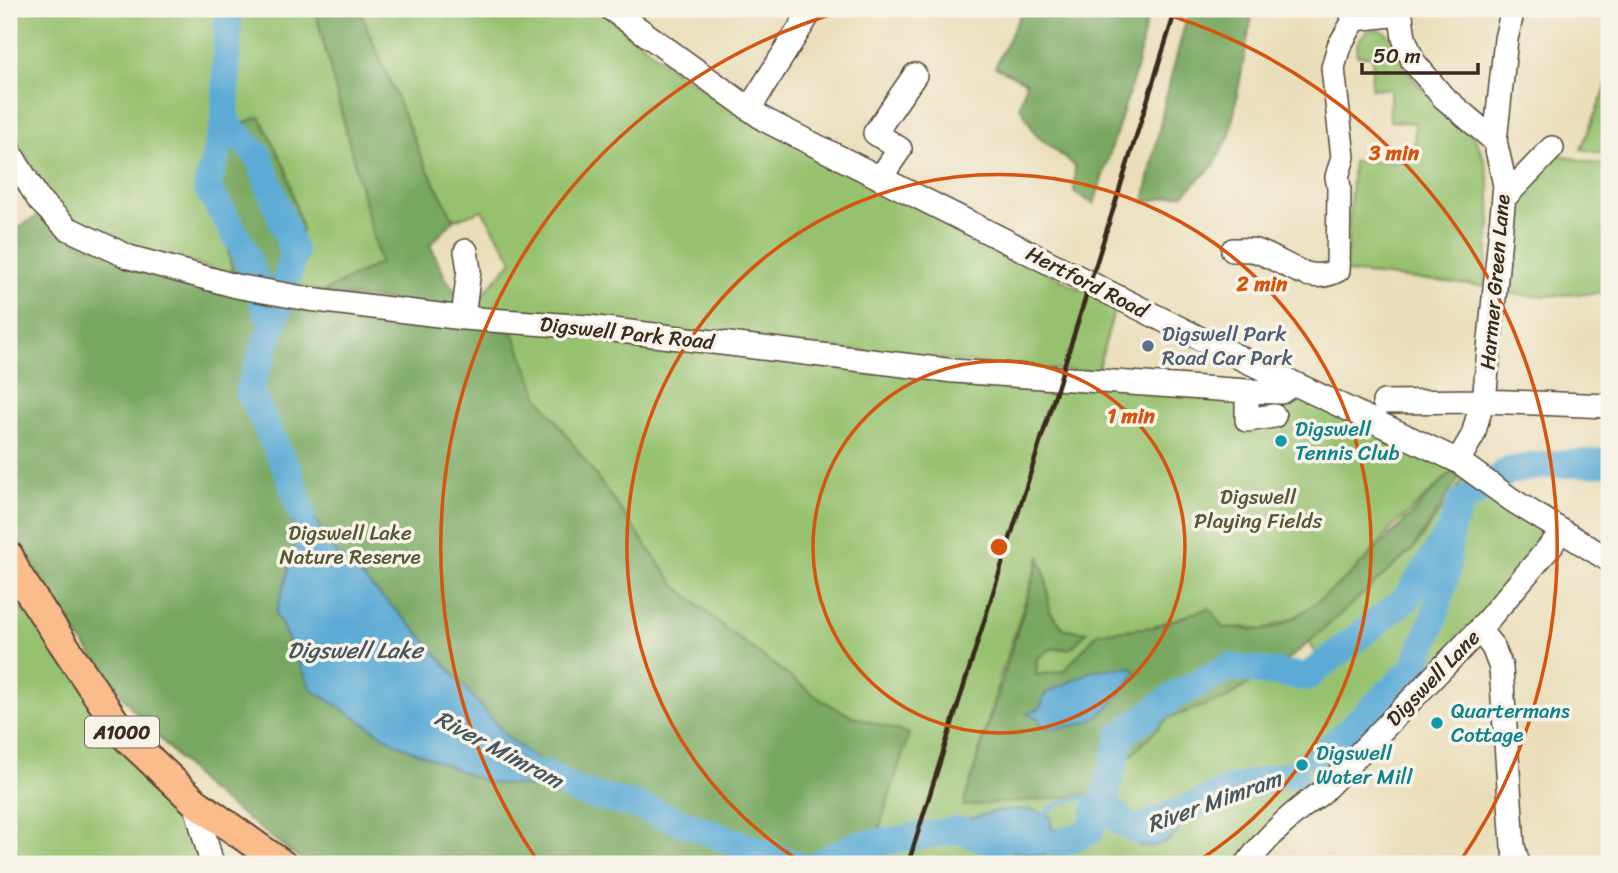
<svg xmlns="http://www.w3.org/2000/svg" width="1618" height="873" viewBox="0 0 1618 873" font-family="Sriracha,sans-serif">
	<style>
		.green { fill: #96c16e; stroke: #687646; stroke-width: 2 }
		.forest { fill: #78a761; stroke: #5a6840; stroke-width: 2 }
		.water { fill: #5cabd6; stroke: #4c6a7a; stroke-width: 2 }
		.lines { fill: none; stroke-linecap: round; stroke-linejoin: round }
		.stream { stroke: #5cabd6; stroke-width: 4.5 }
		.river { stroke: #5cabd6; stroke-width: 28 }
		.minor-casing { stroke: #554535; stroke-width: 26 }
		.major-casing { stroke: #554535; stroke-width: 32 }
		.minor { stroke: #fff; stroke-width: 23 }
		.major { stroke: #f9bc8a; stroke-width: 28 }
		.rail { stroke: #3b2a1e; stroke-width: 4.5 }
		.ring { fill: none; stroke: #d7540e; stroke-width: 3.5 }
		.service-dot { fill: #5c6f8a; stroke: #f7f3e8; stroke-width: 2.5 }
		.culture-dot { fill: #0f9aa8; stroke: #f7f3e8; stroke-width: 2.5 }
		.labels { text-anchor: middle; stroke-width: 7; stroke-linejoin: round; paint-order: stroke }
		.shield { fill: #f7f3e8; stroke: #73665b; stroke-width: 2 }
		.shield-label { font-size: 19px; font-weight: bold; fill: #3b2a1e }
		.street-label { font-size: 21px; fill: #3b2a1e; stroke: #f7f3e8 }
		.service-label { font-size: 21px; fill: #4e5e75; stroke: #f7f3e8; text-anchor: start }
		.culture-label { font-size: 21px; fill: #0d838f; stroke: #f7f3e8; text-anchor: start }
		.park-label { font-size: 21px; fill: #565736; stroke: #f7f3e8 }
		.water-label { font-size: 23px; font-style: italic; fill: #47575e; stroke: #f7f3e8 }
		.centre { fill: #d7540e; stroke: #f7f3e8; stroke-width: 3.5 }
		.ring-label { font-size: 21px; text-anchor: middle; font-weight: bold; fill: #d7540e; stroke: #f7f3e8; stroke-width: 7; stroke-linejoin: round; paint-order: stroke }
	</style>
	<rect width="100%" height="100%" fill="#f7f3e8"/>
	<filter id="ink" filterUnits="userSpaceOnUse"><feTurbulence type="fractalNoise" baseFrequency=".0143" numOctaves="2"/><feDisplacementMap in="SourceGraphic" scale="14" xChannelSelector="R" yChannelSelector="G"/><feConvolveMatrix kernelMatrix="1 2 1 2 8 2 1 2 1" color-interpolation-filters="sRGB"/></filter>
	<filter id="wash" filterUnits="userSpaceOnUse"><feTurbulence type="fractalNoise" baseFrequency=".00686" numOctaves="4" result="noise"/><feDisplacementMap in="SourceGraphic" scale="28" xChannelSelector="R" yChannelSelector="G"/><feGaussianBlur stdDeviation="1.57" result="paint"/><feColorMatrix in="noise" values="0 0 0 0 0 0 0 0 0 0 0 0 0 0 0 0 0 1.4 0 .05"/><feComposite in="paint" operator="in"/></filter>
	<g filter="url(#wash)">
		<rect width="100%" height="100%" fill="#eadeba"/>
		<path class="green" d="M9 9H315L380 264 323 292 292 285 302 230 260 117 230 127 215 184 233 274 104 238 61 211 9 131Z
			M359 9H599L679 74 764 128 1115 307 1097 372 1024 368 469 310 513 260 482 210 454 220 425 165Z
			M1371 29C1399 29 1396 54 1409 73 1424 95 1446 107 1464 125 1503 164 1488 237 1484 286L1346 272 1353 161H1414L1415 123 1390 121V89L1371 88 1373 56H1357C1355 43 1360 36 1371 29Z
			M1609 80V155L1581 149Z
			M1552 153 1609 167V293L1536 296 1502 293 1515 206 1521 201Z
			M134 264 595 336 1236 397 1318 401 1455 469 1390 530 1359 568 1301 615 1262 630 1249 627 1223 628 1209 608 1153 627 1098 633 1064 671 1036 675 1037 658 1051 649 1071 648 1086 632 1064 629 1050 612 1046 579 1039 559 999 681 964 806 1124 737 1231 669 1307 680 1324 669 1306 636 1413 550 1466 475 1543 532 1535 557 1474 629 1371 723 1337 763 1236 864H868L909 734 851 716 821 700 726 629 675 585 642 542 402 864 9 309Z
			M9 559 176 795 201 864H9Z"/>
		<path class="forest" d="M315 9H359L425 165 454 220 430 245 445 277 469 310 323 292 380 263Z
			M1023 9H1149L1136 70 1094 204 1074 193 1075 166 1036 135 1020 106 1026 82 995 67Z
			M1189 9H1253L1230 135 1214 165 1184 194 1144 202 1167 92Z
			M260 117 286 169 302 230 292 285 233 274 215 184 229 128Z
			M41 214 87 246 513 332 539 397 675 585 726 629 821 700 851 716 909 734 868 864H307L205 787 132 708 66 620 9 524V233Z
			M1455 469 1463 472 1413 549 1296 654 1225 699 1168 718 1093 795 963 806 1040 558 1046 579 1050 612 1064 629 1087 632 1071 648 1051 649 1037 658 1036 675 1064 671 1098 633 1153 627 1209 608 1224 628C1237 627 1249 630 1261 630 1309 629 1419 505 1455 469Z"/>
		<path class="water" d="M290 476 332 548 417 631 507 737 579 792 486 782 397 744 311 689 276 613 294 551Z
			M1132 667 1136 673C1102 715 1100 728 1042 728L1039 718 1027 714 1040 708 1045 694 1094 670Z
			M1188 802 1190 807C1181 833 1169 849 1139 846L1121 830 1123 823 1132 825Z
			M1029 809 1050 816 1052 829 1075 833 1091 830C1074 873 1003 850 968 840L965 831 968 819 997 811Z"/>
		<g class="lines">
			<path class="stream" d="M1044 813 1063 802 1098 796 1104 802"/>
			<path class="river" d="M228 9 225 122 259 157 294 253 273 325 249 390 290 476 302 513
				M225 122 207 187 242 246 268 313
				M1317 756 1340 739 1414 668 1433 622 1446 573 1450 535
				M545 774 579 792 638 806 794 864
				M1104 802 1123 823 1136 830 1236 788 1294 773
				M1057 845 1090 831 1097 807 1104 802 1121 735 1174 696 1230 667 1307 677 1406 599 1450 531 1461 503 1508 471 1545 465 1609 462
				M818 864 854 846 960 830 999 845"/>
		</g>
	</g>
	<g filter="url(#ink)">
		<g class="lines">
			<g class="minor-casing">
				<path id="minor" d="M611 9 765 120 1213 345 1458 461 1512 500 1609 560
					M1400 9 1404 38 1413 61 1443 97 1495 141 1505 185 1485 391 1473 435 1458 461
					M1355 19 1400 14
					M749 109 812 9
					M1495 141 1506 39 1513 9
					M9 151 39 200 67 228 129 257 236 286 309 299 463 318 588 327 954 371 1247 391 1281 392 1293 384
					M880 178 900 149 875 133 915 75
					M1505 197 1552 148
					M1233 250C1241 250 1249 249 1256 251 1285 260 1307 287 1338 270L1339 187 1337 177 1343 157 1333 68 1339 46 1355 19 1349 9
					M463 318 469 270 466 251
					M1247 391V420L1274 416
					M1384 402 1483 401 1609 406
					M1479 630 1493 647 1501 668 1513 846 1518 864
					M195 802 212 864
					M1247 864C1268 835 1291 814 1321 793L1479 630 1553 543"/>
			</g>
			<g class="major-casing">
				<path id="major" d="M9 556 17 574 123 734 195 802 282 864"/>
			</g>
			<use href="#minor" class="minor"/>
			<use href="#major" class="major"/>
			<path class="rail" d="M908 864 1176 9"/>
		</g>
	</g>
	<g class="ring">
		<circle cx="999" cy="547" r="186"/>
		<path d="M805 864A372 372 0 1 1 1193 864"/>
		<path d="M539 863A558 558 0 0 1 850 9M1148 9A558 558 0 0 1 1459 863"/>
	</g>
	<circle class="service-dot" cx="1148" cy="346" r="7"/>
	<g class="culture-dot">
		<circle cx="1281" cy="441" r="7"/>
		<circle cx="1437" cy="723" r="7"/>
		<circle cx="1302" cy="765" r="7"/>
	</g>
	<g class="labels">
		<rect class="shield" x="85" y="716.5" width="74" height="31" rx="5"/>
		<g class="shield-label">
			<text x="122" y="739">A1000</text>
		</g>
		<g class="street-label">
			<text transform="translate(1087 282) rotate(27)" y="7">Hertford Road</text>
			<text transform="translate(1495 282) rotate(-85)" y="7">Harmer Green Lane</text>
			<text transform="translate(627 333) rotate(6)" y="7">Digswell Park Road</text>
			<text transform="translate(1433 678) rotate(-46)" y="7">Digswell Lane</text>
		</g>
		<g class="service-label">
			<text x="1162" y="341">Digswell Park<tspan x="1162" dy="24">Road Car Park</tspan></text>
		</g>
		<g class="culture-label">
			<text x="1295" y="436">Digswell<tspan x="1295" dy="24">Tennis Club</tspan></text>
			<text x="1451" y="718">Quartermans<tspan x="1451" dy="24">Cottage</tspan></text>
			<text x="1316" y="760">Digswell<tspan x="1316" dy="24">Water Mill</tspan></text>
		</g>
		<g class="park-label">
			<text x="1258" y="504">Digswell<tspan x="1258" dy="24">Playing Fields</tspan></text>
			<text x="350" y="540">Digswell Lake<tspan x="350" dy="24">Nature Reserve</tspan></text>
		</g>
		<g class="water-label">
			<text x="355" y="658">Digswell Lake</text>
			<text transform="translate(499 749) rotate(28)" y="8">River Mimram</text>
			<text transform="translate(1214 801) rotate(-20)" y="8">River Mimram</text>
		</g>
	</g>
	<circle cx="999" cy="547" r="10" class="centre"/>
	<g class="ring-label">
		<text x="1394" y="160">3 min</text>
		<text x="1262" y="291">2 min</text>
		<text x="1131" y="423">1 min</text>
	</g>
	<rect width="1618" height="873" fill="none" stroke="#f7f3e8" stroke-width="35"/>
	<path d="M1362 63v10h116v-10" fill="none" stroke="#3b2a1e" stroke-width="3.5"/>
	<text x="1373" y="63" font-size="21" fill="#3b2a1e" stroke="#f7f3e8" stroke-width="5" paint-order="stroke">50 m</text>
</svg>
